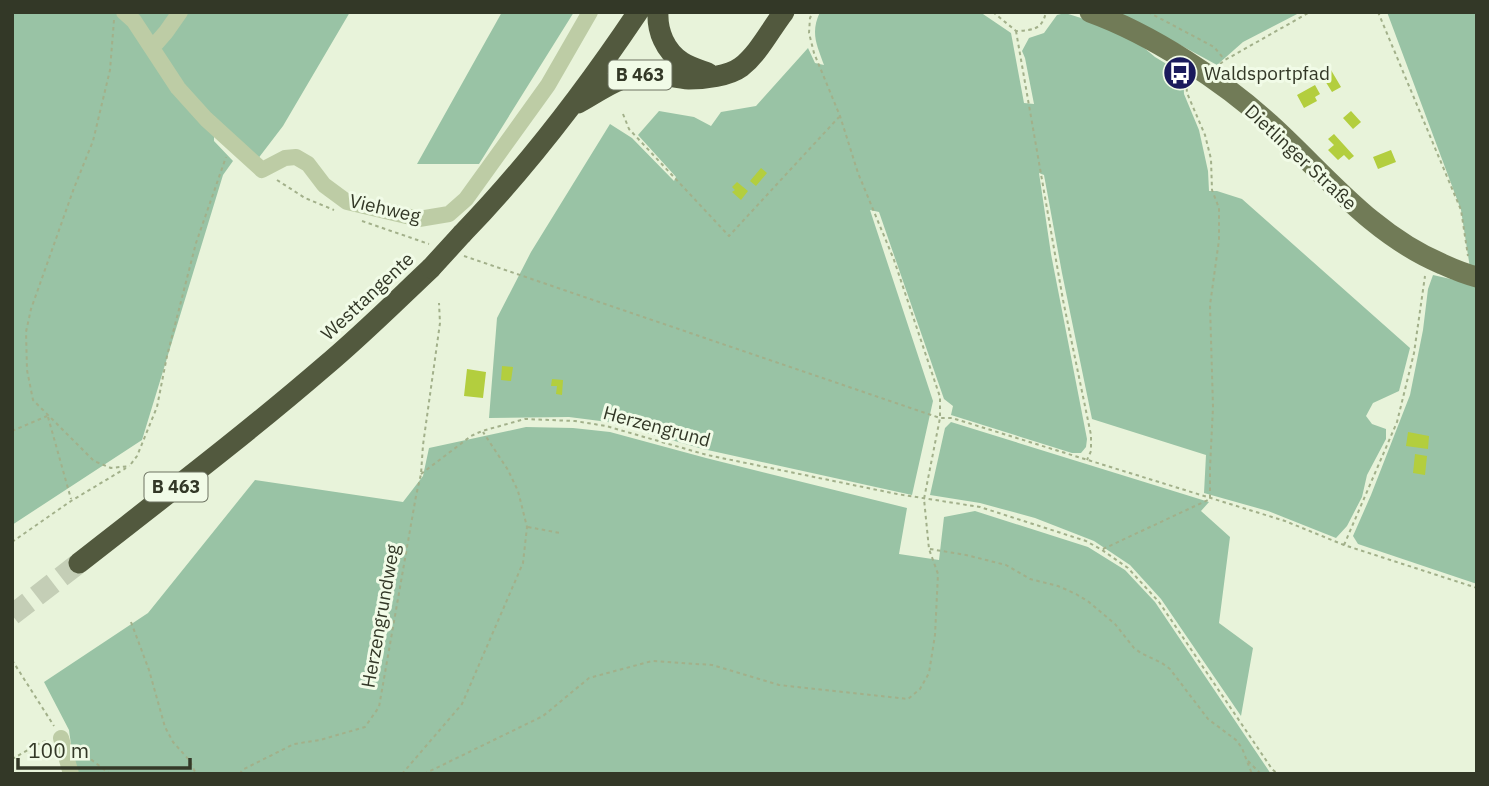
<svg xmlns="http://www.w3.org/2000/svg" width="1489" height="786" viewBox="0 0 1489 786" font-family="'IBM Plex Sans',sans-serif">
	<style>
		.green { fill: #99c3a5 }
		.building { fill: #b3ce3e }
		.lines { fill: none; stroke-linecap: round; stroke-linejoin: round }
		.highway-tunnel { stroke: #c4ceb6; stroke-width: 21; stroke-dasharray: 21 10; stroke-linecap: butt }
		.path { stroke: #a2b08a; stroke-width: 2; stroke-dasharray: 3.5 3.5; stroke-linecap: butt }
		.minor { stroke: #bdcca5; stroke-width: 16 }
		.major { stroke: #717b57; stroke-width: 21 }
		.highway { stroke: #52593e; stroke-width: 21 }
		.highway-bridge { stroke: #52593e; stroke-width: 21 }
		.labels { text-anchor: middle; stroke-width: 6; stroke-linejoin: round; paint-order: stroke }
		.shield { fill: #f1fbe7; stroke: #6c7261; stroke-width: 2 }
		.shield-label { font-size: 18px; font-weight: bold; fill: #333827 }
		.poi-label { font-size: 19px; fill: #333827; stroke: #f1fbe7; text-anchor: start }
		.street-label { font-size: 19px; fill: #333827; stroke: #f1fbe7 }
	</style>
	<rect width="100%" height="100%" fill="#e8f3da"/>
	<path class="green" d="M12 12H350L283 126 257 160 214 116V141L233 161 223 175 142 440 12 525Z
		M502 12H574L479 164H417Z
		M820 12H980L1011 33 1024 103 1034 104 1025 58 1022 51 1029 38 1044 33 1057 15 1065 13 1094 22 1137 42 1155 57 1183 74 1184 94 1199 130 1208 171 1209 191H1217L1242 199 1410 348 1399 391 1373 403 1366 416 1372 424 1386 429V439L1367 475 1362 497 1347 526 1336 538 1268 511 1204 493 1206 455 1092 419 1062 273 1044 175 1039 173 1051 254 1087 439 1086 447 1081 453H1072L951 415 953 406 944 399 879 212 870 210 933 401 912 495 703 449 608 422 569 417 489 418 497 318 531 252 610 124 632 138 674 181 676 177 638 135 659 111 694 117 711 126 721 112 756 106 808 48 815 63 824 65C817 45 810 33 820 12Z
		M1114 12H1301L1243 42 1217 65 1138 22Z
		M1387 12H1477V269L1470 268 1461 210Z
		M1433 275 1477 285V584L1358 544 1353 536 1371 495 1410 395 1423 330 1428 289Z
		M951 422 1209 502 1201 511 1230 537 1219 623 1253 648 1241 716 1161 599 1130 565 1094 541 1035 518 980 503 930 495 945 428Z
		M526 427 573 428 610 432 706 458 907 508 899 554 939 560 944 517 975 511 1088 547 1125 570 1155 602 1271 774H75L69 730 44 682 148 613 255 480 403 502 423 476 429 448Z"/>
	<path class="building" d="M1331 70 1341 87 1332 92 1322 76Z
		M1315 85 1320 94 1315 97 1317 101 1304 108 1297 95Z
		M1351 111 1361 122 1353 129 1343 118Z
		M1334 134 1354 156 1349 160 1344 155 1338 160 1328 150 1334 145 1328 139Z
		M1391 150 1396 162 1378 169 1373 157Z
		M761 168 767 173 756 186 750 181Z
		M737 182 748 191 741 200 732 192 735 190 732 187Z
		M502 366 513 367 511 381 501 380Z
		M467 369 486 372 483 398 464 396Z
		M552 379 563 380 562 395 556 394 557 386H551Z
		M1408 432 1429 436 1428 449 1406 446Z
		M1415 454 1427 456 1425 475 1413 473Z"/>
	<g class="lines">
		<path class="highway-tunnel" d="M12 615 79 563"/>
		<path class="path" d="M993 12 1016 31C1033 30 1042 30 1046 12
			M1148 12 1214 47 1224 59
			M1378 12 1461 210 1468 256
			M114 20 110 70 93 141 74 188 31 309 26 332 27 370 33 400 94 461 111 468 130 466
			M1016 31 1063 300 1091 435V451L1087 460
			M1220 64 1225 60 1310 12
			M623 114 629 129 729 236 839 117
			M277 180 305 198 334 210
			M362 221 429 244
			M464 256 940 418H952L1285 521 1344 545 1477 588
			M48 417 71 499
			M12 431 47 416
			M131 464 137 456 157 407 167 356 196 243 226 157
			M421 474 471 436 482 431 525 419 575 421 606 426 707 455 897 494 980 507 1086 541 1102 550 1128 568 1159 602 1272 769 1278 774
			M528 527 560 533
			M12 542 71 501 126 468
			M1344 545 1397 422 1414 353 1425 276
			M930 549 966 555 1006 565 1030 579 1058 586 1076 594 1089 602 1115 624 1134 648 1141 653 1162 663 1170 669 1208 719 1236 740 1242 748 1252 774
			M1103 549 1210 499V468L1213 407 1210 305 1219 240V208L1212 190 1211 159 1205 135 1187 93 1186 80
			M131 622 149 670 165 727 173 742 190 761 196 774
			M12 660 54 726
			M80 751 110 774
			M12 759 40 743 46 741
			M1248 761 1261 774
			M240 774 242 770 294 744 320 740 365 727 379 707 416 496 421 474 423 445 440 323 439 303
			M402 774 462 704 523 563 527 527 518 491 508 470 483 432
			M424 774 543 716 589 678 652 661 712 665 779 685 908 699 920 689 929 673 935 635 938 574 929 549 924 499 940 418V397L894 260 858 173 840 116 814 53 809 33 810 18 813 12"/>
		<path class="minor" d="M124 12 134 21 178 88 206 119 262 170 285 158 296 157 308 164 324 185 347 202 419 219 449 214 466 199 548 85 590 12
			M152 48 166 32 180 12
			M61 738 71 774"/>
		<path class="major" d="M1090 12C1151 34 1223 81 1270 124 1325 174 1371 234 1442 264 1453 269 1465 274 1477 277"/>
		<path class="highway" d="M658 12C657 31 665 51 682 62 689 67 700 70 708 73
			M578 103C598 92 618 77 641 74 658 72 673 78 689 79 704 79 729 76 741 67 759 53 770 30 784 12
			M462 234C528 166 585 91 638 12
			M79 563C162 498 245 435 325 366 362 335 396 301 431 268"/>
		<path class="highway-bridge" d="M431 268 462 234"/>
	</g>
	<defs>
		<g id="bus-disc" transform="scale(1.75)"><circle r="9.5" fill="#1a1a5c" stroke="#f1fbe7"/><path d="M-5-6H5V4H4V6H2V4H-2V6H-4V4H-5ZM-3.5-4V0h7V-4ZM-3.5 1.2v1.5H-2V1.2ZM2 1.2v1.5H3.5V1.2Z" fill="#fff"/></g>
	</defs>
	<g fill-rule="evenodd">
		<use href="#bus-disc" x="1180" y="73"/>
	</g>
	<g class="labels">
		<g class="shield">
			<rect x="608.5" y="60.5" width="63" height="29" rx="5"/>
			<rect x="144.5" y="472.5" width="63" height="29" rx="5"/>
		</g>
		<g class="shield-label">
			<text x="640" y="81">B 463</text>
			<text x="176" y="493">B 463</text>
		</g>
		<g class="poi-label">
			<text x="1204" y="80">Waldsportpfad</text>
		</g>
		<g class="street-label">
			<text transform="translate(1301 157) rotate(43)" y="7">Dietlinger Straße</text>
			<text transform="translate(385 208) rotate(13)" y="7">Viehweg</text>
			<text transform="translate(367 296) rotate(-43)" y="7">Westtangente</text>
			<text transform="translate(657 426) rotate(15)" y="7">Herzengrund</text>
			<text transform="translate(380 616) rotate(-80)" y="7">Herzengrundweg</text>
		</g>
	</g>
	<rect width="1489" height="786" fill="none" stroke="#333827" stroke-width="28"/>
	<path d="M18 758v10h172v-10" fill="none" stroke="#333827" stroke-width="3.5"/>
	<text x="28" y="758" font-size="21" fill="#333827" stroke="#f1fbe7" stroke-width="5" paint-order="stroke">100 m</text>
</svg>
